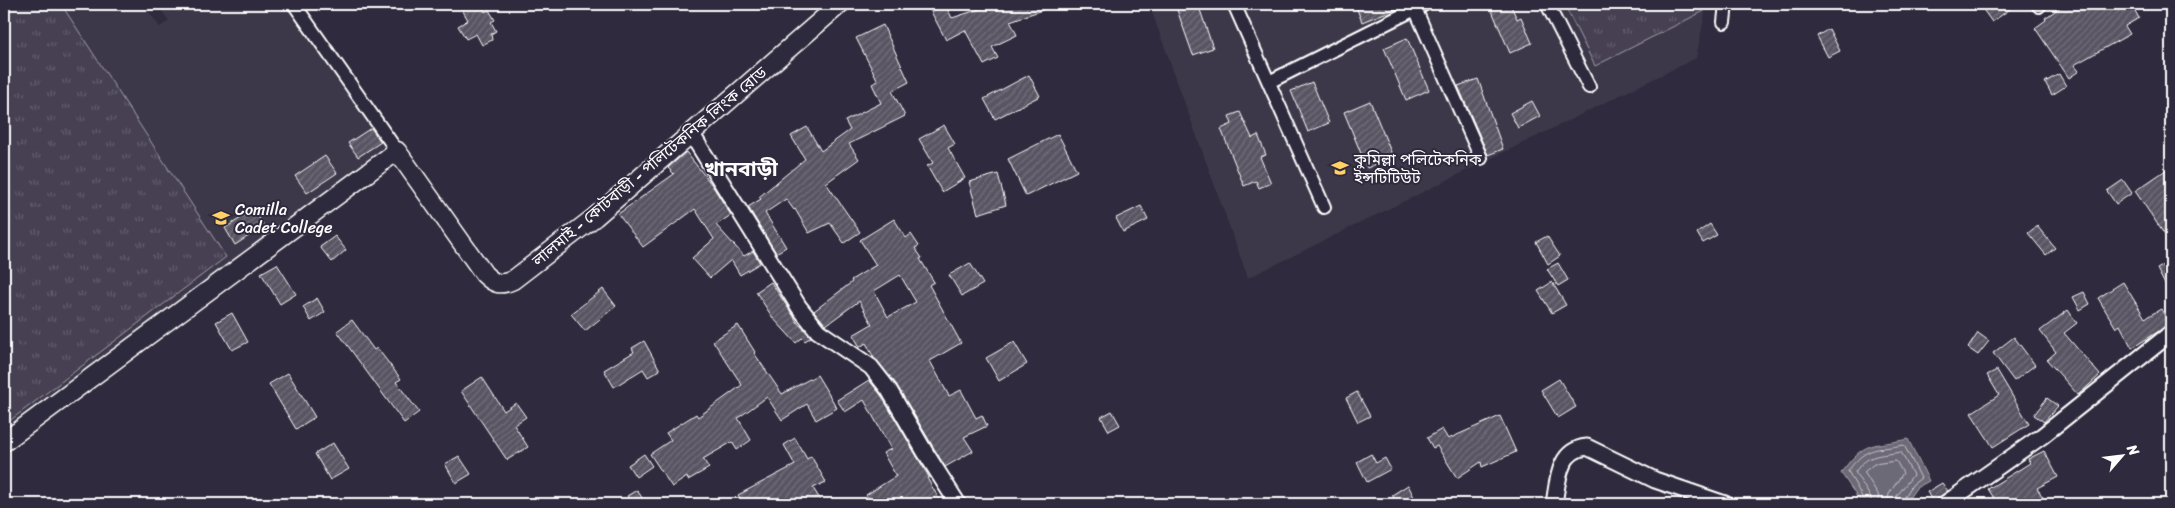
<svg xmlns="http://www.w3.org/2000/svg" width="2175" height="508" viewBox="0 0 2175 508" font-family="Sriracha,'Noto Sans Bengali',sans-serif">
	<style>
		.built { fill: #3c3749; fill-rule: evenodd }
		.grass { fill: url(#grass-tufts); stroke: #a2a0a8 }
		.water { fill: #6d6a77; stroke: #a7a6ad }
		.lines { fill: none; stroke-linecap: round; stroke-linejoin: round }
		.shore { stroke: #c5c3c9; stroke-width: 1 }
		.building { fill: url(#building-hatch); stroke: #fff; fill-rule: evenodd }
		.minor-casing { stroke: #fff; stroke-width: 16 }
		.tertiary-casing { stroke: #fff; stroke-width: 19 }
		.secondary-casing { stroke: #fff; stroke-width: 21 }
		.minor { stroke: #2f2a3d; stroke-width: 12 }
		.tertiary { stroke: #2f2a3d; stroke-width: 15 }
		.secondary { stroke: #2f2a3d; stroke-width: 18 }
		.labels { text-anchor: middle; stroke-width: 4; stroke-linejoin: round; paint-order: stroke }
		.poi-label { font-size: 16px; fill: #fff; stroke: #2f2a3d; text-anchor: start }
		.street-label { font-size: 16px; fill: #fff; stroke: #2f2a3d }
		.district-label { font-size: 21px; font-weight: bold; fill: #fff; stroke: #2f2a3d }
	</style>
	<defs>
		<pattern id="grass-tufts" width="24" height="20" patternUnits="userSpaceOnUse" patternTransform="scale(1.25)"><rect width="24" height="20" fill="#464152"/><path d="M3 7l-1-3M5 7V3M7 7l1-3M15 17l-1-3M17 17v-4M19 17l1-3" fill="none" stroke="#625e6c"/></pattern>
		<pattern id="building-hatch" width="6" height="6" patternUnits="userSpaceOnUse" patternTransform="scale(1.25)"><rect width="6" height="6" fill="#595564"/><path d="M-1 1l2-2M0 6l6-6M5 7l2-2" fill="none" stroke="#726e7b"/></pattern>
	</defs>
	<rect width="100%" height="100%" fill="#2f2a3d"/>
	<filter id="ink" filterUnits="userSpaceOnUse"><feTurbulence type="fractalNoise" baseFrequency=".02" numOctaves="2"/><feDisplacementMap in="SourceGraphic" scale="10" xChannelSelector="R" yChannelSelector="G"/><feConvolveMatrix kernelMatrix="1 2 1 2 8 2 1 2 1" color-interpolation-filters="sRGB"/></filter>
	<g filter="url(#ink)">
		<path class="built" d="M61 4H152L146 8 160 27 169 21 157 4H285L389 145 4 433V425L226 257ZM373 127 382 140 357 157 348 143ZM325 156 337 173 307 193 295 176ZM254 210 264 226 236 245 225 229Z
			M1149 4H1707L1696 58 1248 278Z"/>
		<path class="grass" d="M4 4H61L226 257 4 425Z
			M1564 4H1700L1704 11 1595 66Z"/>
		<path class="water" d="M1908 439 1929 481 1916 488 1905 504H1862L1841 473C1865 439 1872 447 1908 439Z"/>
		<g class="lines">
			<path class="shore" d="M1866 504 1848 471C1866 446 1876 450 1904 445L1921 478 1912 485 1901 504
				M1872 504 1871 498 1855 472C1868 453 1880 456 1901 452L1913 475 1896 497 1895 504
				M1880 504 1878 494 1864 472 1874 464 1896 461 1903 473 1889 494 1887 504"/>
		</g>
		<path class="building" d="M459 4H481L485 12 489 10 495 20 491 22 496 31 491 34 492 40 482 45 476 34 466 39 458 26 468 20Z
			M927 4H945L952 18 995 4H1054V6L1010 21 1017 35 992 47 998 58 984 65 965 30 946 40Z
			M1185 4H1198L1213 48 1193 55 1176 7Z
			M1355 4H1405V5L1362 22Z
			M1489 4H1510L1517 19 1521 17 1532 43 1510 53Z
			M1979 4H2017L1992 22Z
			M2065 4H2131L2139 18 2125 26 2130 34 2074 65 2079 71 2069 78 2035 28 2046 20 2045 18Z
			M883 25 909 82 892 91 905 116 849 144 859 159 826 183 860 232 844 243 830 223 809 233 795 209 794 210 786 199 765 213 786 247 776 253 748 207 761 199 759 197 805 159 791 136 807 127 821 151 850 130 845 121 881 103 872 84 878 81 856 38Z
			M1829 29 1840 51 1828 57 1817 36Z
			M1407 38 1429 90 1406 100 1384 48Z
			M2059 74 2066 86 2052 95 2045 82Z
			M1029 75 1040 96 995 119 984 99Z
			M1478 79 1503 149 1488 155 1458 86Z
			M1312 82 1329 123 1308 132 1291 91Z
			M1370 101 1393 157 1367 168 1344 112Z
			M1532 101 1540 116 1518 128 1510 113Z
			M1240 112 1252 138 1258 135 1266 155 1260 157 1271 183 1259 188 1256 181 1244 186 1221 129 1232 124 1229 116Z
			M944 125 955 144 948 148 965 178 942 192 927 166 933 163 919 139Z
			M371 128 381 142 358 157 348 143Z
			M1058 134 1077 171 1026 196 1008 159Z
			M686 152 712 185 731 215 716 225 744 256 753 251 760 263 740 275 731 260 710 278 692 258 714 239 695 209 643 247 618 214 674 174 668 168Z
			M325 156 337 173 307 193 295 176Z
			M2166 170 2171 177V244L2135 191Z
			M998 174 1006 205 978 214 969 182Z
			M2123 180 2132 193 2116 204 2107 191Z
			M1141 206 1148 220 1123 232 1116 218Z
			M254 210 264 226 235 245 225 228Z
			M894 219 906 238 911 234 919 246 915 248 922 258 920 259 934 282 929 285 961 343 930 361 949 396 961 390 976 418 982 415 987 426 964 437 973 451 945 467 896 384 874 358 866 343 860 347 853 335 872 324 859 301 826 325 814 311 852 282 851 280 876 265 860 240ZM900 275 916 302 888 317 874 291Z
			M1710 224 1717 235 1703 243 1697 233Z
			M2037 226 2055 248 2046 255 2028 233Z
			M335 236 346 250 332 262 320 247Z
			M1547 236 1560 256 1548 264 1536 242Z
			M2171 261V296L2157 269Z
			M970 263 983 284 962 296 949 275Z
			M1558 263 1568 280 1558 286 1547 269Z
			M277 264 296 294 280 304 261 273Z
			M771 282 798 323 811 337 805 341 802 338 796 343 773 318 756 292Z
			M1552 282 1566 305 1552 313 1538 291Z
			M2123 282 2145 318 2161 309 2170 324 2132 348 2120 325 2116 328 2098 298Z
			M603 289 616 306 585 331 571 314Z
			M2084 292 2090 304 2080 310 2073 297Z
			M317 298 325 312 311 321 303 307Z
			M2068 310 2077 323 2064 333 2100 375 2078 395 2047 360 2056 352 2040 331Z
			M232 313 248 342 232 350 216 322Z
			M352 320 374 350 377 348 401 379 396 382 419 412 404 423 337 331Z
			M738 325 755 352 754 353 782 394 817 375 837 408 816 420 807 404 782 420 767 397 738 418 751 440 737 450 732 442 703 459 709 468 688 480 687 477 672 487 650 454 671 440 666 433 696 414 698 417 742 385 713 341Z
			M1978 333 1989 341 1978 355 1968 348Z
			M2014 337 2035 365 2014 381 1993 353Z
			M644 341 660 370 648 377 643 369 614 387 604 370 634 352 632 348Z
			M1014 342 1027 364 999 381 986 358Z
			M1997 370 2029 424 1993 447 1971 413 1999 395 1987 375Z
			M288 373 315 417 296 429 269 384Z
			M482 377 504 411 516 403 526 417 514 425 528 447 507 460 461 391Z
			M1559 379 1576 407 1558 418 1541 390Z
			M869 380 881 395 929 477 927 478 942 504H872L866 495 896 476 883 453 891 449 864 400 845 412 837 400Z
			M1357 392 1370 416 1358 422 1346 398Z
			M2047 398 2058 406 2044 422 2034 415Z
			M1112 411 1120 425 1109 431 1101 417Z
			M1500 416 1516 452 1482 467 1481 462 1457 478 1437 446 1433 448 1427 438 1442 429 1448 439Z
			M795 438 807 459 811 456 826 482 813 488 823 504H743L738 495 795 465 784 445Z
			M333 443 349 469 330 480 315 454Z
			M2044 451 2058 477 2037 488 2047 504H1998L1988 489 2030 463 2028 459Z
			M644 454 652 466 636 477 628 465Z
			M1371 454 1376 463 1385 458 1391 469 1367 482 1357 462Z
			M459 456 471 474 456 483 445 464Z
			M1942 483 1948 491 1939 497 1934 504 1927 492Z
			M1408 485 1414 497 1402 504H1398L1392 495Z
			M637 490 646 504H632L627 496Z"/>
		<g class="lines">
			<g class="minor-casing">
				<path id="minor" d="M294 4 397 151
					M1234 4 1324 207
					M1413 4 1481 158
					M1547 4 1589 87
					M2038 4 2039 6
					M1724 22 1726 4
					M1269 82 1425 4"/>
			</g>
			<g class="tertiary-casing">
				<path id="tertiary" d="M691 133 799 307 818 331 871 367 889 390 925 452 958 504
					M1554 504C1558 481 1558 450 1587 447L1655 480 1725 504
					M1945 504 2042 436 2171 333"/>
			</g>
			<g class="secondary-casing">
				<path id="secondary" d="M4 442 397 151 484 274C494 284 500 286 513 280L595 217 840 4"/>
			</g>
			<use href="#minor" class="minor"/>
			<use href="#tertiary" class="tertiary"/>
			<use href="#secondary" class="secondary"/>
		</g>
	</g>
	<defs>
		<g id="university-bare" transform="scale(1.35)"><path d="M0-5L7-2L0 1L-7-2ZM-4 1L0 2.5L4 1V4Q0 6-4 4Z" fill="#ffd166" stroke="#2f2a3d" stroke-width="2.5" paint-order="stroke"/></g>
	</defs>
	<g fill-rule="evenodd">
		<use href="#university-bare" x="1340" y="168"/>
		<use href="#university-bare" x="221" y="218"/>
	</g>
	<g class="labels">
		<g class="poi-label">
			<text x="1354" y="165">কুমিল্লা পলিটেকনিক<tspan x="1354" dy="18">ইন্সটিটিউট</tspan></text>
			<text x="235" y="215">Comilla<tspan x="235" dy="18">Cadet College</tspan></text>
		</g>
		<g class="street-label">
			<text transform="translate(649 166) rotate(-40)" y="6">লালমাই - কোটবাড়ী - পলিটেকনিক লিংক রোড</text>
		</g>
		<g class="district-label">
			<text x="741" y="176">খানবাড়ী</text>
		</g>
	</g>
	<rect width="2175" height="508" fill="none" stroke="#2f2a3d" stroke-width="20"/>
	<rect x="10" y="10" width="2155" height="488" fill="none" stroke="#fff" stroke-width="2" filter="url(#ink)"/>
	<g transform="translate(2122 456) rotate(62)" stroke="#2f2a3d" stroke-width="4" paint-order="stroke">
	<path d="M0-4L9 19L0 12L-9 19Z" fill="#ffffff"/>
	<text y="-8" font-size="14" font-weight="bold" text-anchor="middle" fill="#ffffff">N</text>
	</g>
</svg>
